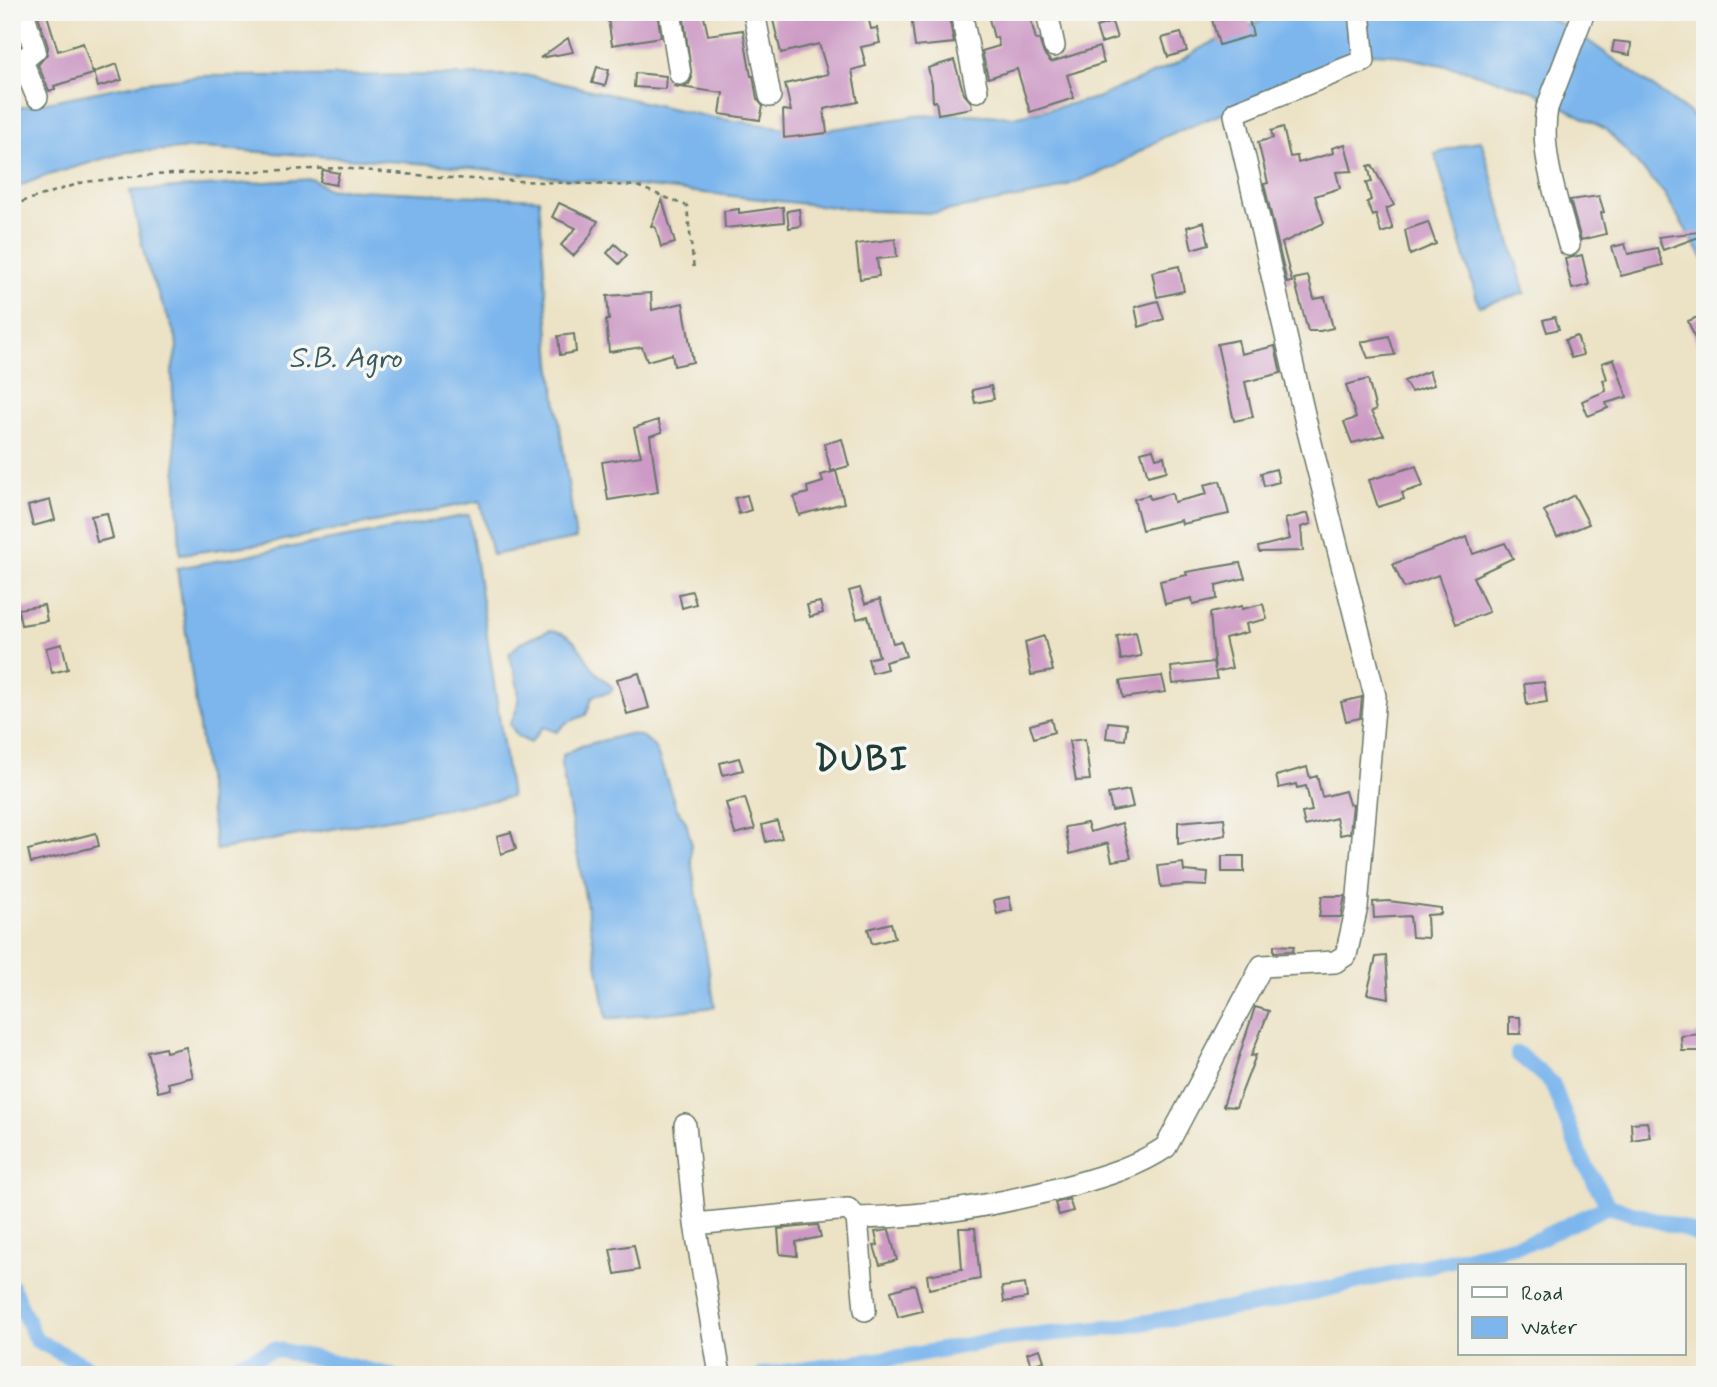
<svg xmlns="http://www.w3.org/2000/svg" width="1717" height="1387" viewBox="0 0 1717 1387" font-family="Mynerve,sans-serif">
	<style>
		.water { fill: #7cb6ed; stroke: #4e7a90; stroke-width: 2 }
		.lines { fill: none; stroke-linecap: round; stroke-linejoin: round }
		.canal { stroke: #7cb6ed; stroke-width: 16 }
		.building { fill: #cc9ac5 }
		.minor-casing { stroke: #677767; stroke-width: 24 }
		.path { stroke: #677767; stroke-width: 2.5; stroke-dasharray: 5 5; stroke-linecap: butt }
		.minor { stroke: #fff; stroke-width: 21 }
		.labels { text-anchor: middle; stroke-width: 7; stroke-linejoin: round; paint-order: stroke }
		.water-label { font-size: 30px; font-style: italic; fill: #365b62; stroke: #f6f6f2 }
		.district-label { font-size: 35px; font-weight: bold; letter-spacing: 2px; fill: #1f3d34; stroke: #f6f6f2 }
	</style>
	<rect width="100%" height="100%" fill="#f6f6f2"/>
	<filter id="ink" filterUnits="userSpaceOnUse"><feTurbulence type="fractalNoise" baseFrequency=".0143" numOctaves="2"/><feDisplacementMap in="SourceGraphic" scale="14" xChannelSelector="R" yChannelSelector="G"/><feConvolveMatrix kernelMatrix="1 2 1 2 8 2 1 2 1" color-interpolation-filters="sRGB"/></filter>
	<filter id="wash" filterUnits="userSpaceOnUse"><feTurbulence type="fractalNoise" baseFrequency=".00686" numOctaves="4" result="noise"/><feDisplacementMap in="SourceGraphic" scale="28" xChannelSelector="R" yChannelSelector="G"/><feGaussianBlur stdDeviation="1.57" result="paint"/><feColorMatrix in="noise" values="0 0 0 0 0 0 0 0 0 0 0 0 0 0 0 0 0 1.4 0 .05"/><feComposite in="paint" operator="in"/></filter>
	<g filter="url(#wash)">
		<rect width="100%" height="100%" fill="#ece2c5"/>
		<path class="water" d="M1280 12H1535L1569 27 1688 112 1705 128V262L1664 193 1607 130 1533 91 1461 69 1390 54 1372 53 1164 137 1114 167 1049 192 935 213 871 211 443 165 203 148 127 152 42 177 12 189V109L145 82 202 76 525 75 714 118 814 132 916 116 969 114 1014 117 1097 98 1175 64 1201 48Z
			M1481 140 1525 293 1479 306 1435 154Z
			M312 179C324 185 325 192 339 189L539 199 551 363 576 539 492 555 480 501 269 543 180 554 172 371 177 347 176 337 147 266 130 191Z
			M469 515 511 797 216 850 177 568Z
			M550 630C575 633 579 649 592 667 597 675 606 680 613 688L611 692 593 696 586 715 566 723 557 732 543 727 530 743 517 736 510 724C525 699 517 680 509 654L521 642Z
			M628 734C642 735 648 738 656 750L676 807 686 822 691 842V860L715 1007 607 1019 561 763 563 755 581 746Z"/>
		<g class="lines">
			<path class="canal" d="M1518 1054 1552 1083 1579 1153 1608 1206
				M12 1287 36 1340 103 1375
				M213 1375 274 1349 390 1375
				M763 1375 907 1356 1000 1339 1117 1327 1265 1303 1534 1241 1608 1206 1679 1227 1705 1238"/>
		</g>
		<g id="blocks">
			<path class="building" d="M37 12H46L58 51 83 43 93 74 54 86 55 89 49 91 38 65 47 54 48 47Z
				M607 12H657L661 37 612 45Z
				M683 12H703L708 35 743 30 751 76H753L757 99 763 106 760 120 720 114 723 93 673 86 683 87 689 84 692 78Z
				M771 12H867L871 29 877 28 880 43 861 47 866 66 852 70 858 102 824 109 827 133 784 138 783 110 791 111 785 84 828 74 819 44 781 53Z
				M933 12H948L954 43 915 47 911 15Z
				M1012 12H1029L1036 40 1039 39 1044 54 1051 62 1099 47 1104 63 1067 75 1074 98 1030 112 1017 69 988 78 982 51 999 46 997 37 994 38 989 19Z
				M1210 12H1247L1253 35 1219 45Z
				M12 22 20 46 12 53Z
				M1112 22 1117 38 1101 43 1096 27Z
				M1181 33 1187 51 1168 57 1162 38Z
				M568 38 573 52 540 58Z
				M1614 41 1631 43 1630 55 1612 52Z
				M954 60 964 94 971 102 972 108 938 114 936 101 933 102 932 84 928 68Z
				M117 64 122 80 98 87 94 72Z
				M597 67 609 70 605 86 592 83Z
				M635 73 666 76 665 89 634 87Z
				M1283 127 1290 157 1297 156 1298 163 1333 153 1332 148 1345 144 1352 171 1336 172 1340 188 1315 196 1324 223 1282 243 1292 282 1287 283 1264 184 1268 183 1258 142 1273 138 1271 131Z
				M1372 165 1394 205 1386 209 1393 229 1381 233 1376 214 1373 216 1367 202 1371 200 1366 183 1372 182 1368 166Z
				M323 170 339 173 336 185 320 182Z
				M1599 196 1604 212 1601 213 1606 234 1581 240 1570 200Z
				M662 199 675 243 661 247 656 228 651 226Z
				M559 203 598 221 588 239 573 256 561 245 576 228 552 217Z
				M783 207 784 222 725 228 724 211 739 209V213Z
				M799 209 801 226 789 228 787 211Z
				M1204 222 1209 244 1192 249 1187 227Z
				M1428 222 1436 244 1410 255 1405 230Z
				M1698 232 1699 237 1663 250 1658 237Z
				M895 239 897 257 877 259 879 276 860 279 856 244Z
				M615 244 627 255 619 264 607 253Z
				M1625 244 1628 254 1657 248 1663 265 1621 276 1612 247Z
				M1582 255 1589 285 1572 289 1565 259Z
				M1179 266 1184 291 1157 297 1152 272Z
				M1308 276 1314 299 1325 297 1333 328 1320 331H1308L1294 279Z
				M651 293 652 310 683 303 693 362 674 366 672 354 647 361 642 347 609 352 606 320H609L607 296Z
				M1158 301 1164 319 1139 327 1135 307Z
				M1705 314V361H1704L1688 321Z
				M1555 317 1559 329 1547 332 1543 320Z
				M574 334 576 352 560 355 558 336Z
				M1389 336 1395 355 1368 358 1361 342Z
				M1577 336 1583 355 1571 358 1565 340Z
				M1238 340 1241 354 1275 346 1281 373 1245 382 1253 417 1234 421 1217 344Z
				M1614 359 1627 397 1606 403 1608 408 1588 416 1582 401 1606 391 1603 380 1607 379 1602 363Z
				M1429 371 1434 385 1411 392 1404 381Z
				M1368 379 1376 410 1371 412 1384 435 1352 443 1344 422 1356 418 1346 385Z
				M991 386 994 399 975 403 972 390Z
				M658 420 662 432 650 436 658 492 608 500 602 462 641 456 634 428Z
				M842 439 849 466 831 471 824 444Z
				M1153 449 1156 458 1164 456 1167 471 1148 476 1141 452Z
				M1416 466 1423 486 1402 493 1404 499 1378 507 1369 480Z
				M1276 469 1279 482 1264 486 1261 473Z
				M836 471 844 503 799 515 794 497 808 493 807 487 823 482 821 475Z
				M1220 481 1229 514 1182 524 1181 520 1142 530 1134 499 1149 495 1150 499 1172 493 1174 502 1207 494 1204 485Z
				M747 495 751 510 739 514 735 498Z
				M1574 495 1589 524 1557 537 1544 511Z
				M50 500 55 520 33 526 28 506Z
				M107 513 113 538 97 542 91 516Z
				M1308 513 1311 524 1301 527 1303 551 1259 552 1258 547 1290 539 1285 519Z
				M1467 537 1473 554 1505 543 1513 558 1473 577 1489 612 1456 624 1438 575 1404 588 1393 564Z
				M1240 563 1245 578 1216 585 1217 599 1193 604 1192 598 1165 604 1160 581 1187 575 1186 572Z
				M860 588 865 604 880 599 893 643 901 641 906 656 885 662 887 669 872 673 868 659 879 656 868 616 857 619 849 591Z
				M692 591 696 604 682 608 679 594Z
				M820 602 823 613 810 617 807 605Z
				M1263 604 1267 619 1246 624 1248 632 1225 638 1232 668 1215 672 1217 679 1173 684 1171 667 1213 662 1215 670 1210 613 1242 606V609Z
				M44 605 47 621 21 625 18 609Z
				M1136 632 1141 656 1121 660 1117 636Z
				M1044 636 1053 671 1031 675 1025 642Z
				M62 644 68 669 52 673 46 648Z
				M639 673 649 708 627 714 617 679Z
				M1162 676 1166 692 1123 698 1120 681Z
				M1544 682 1547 702 1527 705 1524 684Z
				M1362 697 1360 718 1346 721 1341 702Z
				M1051 719 1054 732 1034 738 1030 725Z
				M1108 722 1127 724 1125 740 1106 738Z
				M1085 739 1090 780 1076 781 1069 741Z
				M739 758 743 770 723 775 720 763Z
				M1307 767 1310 778 1317 776 1322 797 1345 791 1349 804 1353 805 1350 833 1340 835 1336 818 1305 826 1302 813 1312 811 1306 786 1297 788 1296 784 1279 788 1276 776Z
				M1129 790 1133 807 1112 811 1108 794Z
				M745 798 755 829 735 834 726 803Z
				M1224 818 1226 835 1178 844V822Z
				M777 821 782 838 766 842 762 825Z
				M1087 823 1090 832 1122 823 1131 858 1112 861 1108 843 1070 854 1065 827Z
				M511 832 516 849 501 854 497 836Z
				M96 833 99 846 31 863 28 850Z
				M1222 856H1244V872H1222Z
				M1183 863 1184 871 1208 873 1207 886 1186 885 1161 887 1158 866Z
				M1322 896H1345L1341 917H1319Z
				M1009 897 1012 910 997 914 994 900Z
				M1389 901 1441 908V914L1427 915 1428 938 1412 937 1410 916 1374 918 1373 902Z
				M891 923 895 938 872 944 868 929Z
				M1274 945 1294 946 1293 951 1274 952Z
				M1386 956 1389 998 1367 994 1376 957Z
				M1255 1007 1269 1011 1251 1056 1256 1055 1236 1107 1223 1106Z
				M1509 1017H1520L1521 1034H1509Z
				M1701 1034 1704 1051H1682L1681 1036Z
				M186 1047 193 1077 168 1083 170 1089 158 1092 148 1052 165 1048 166 1052Z
				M1647 1122 1650 1137 1632 1140 1631 1123Z
				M1069 1199 1073 1211 1059 1215 1055 1203Z
				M818 1225 821 1237 796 1242 797 1256 780 1254 778 1229Z
				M959 1228H975L980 1279 929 1289 927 1275 962 1269Z
				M889 1230 897 1260 880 1265 874 1246 878 1245 875 1232Z
				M634 1245 639 1270 615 1274 610 1249Z
				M915 1284 922 1311 898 1317 891 1291Z
				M1025 1284 1027 1298 1004 1302 1002 1287Z
				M1040 1349 1044 1361 1031 1365 1027 1353Z"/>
		</g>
	</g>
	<g filter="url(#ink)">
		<use href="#blocks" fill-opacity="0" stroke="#677767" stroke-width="2"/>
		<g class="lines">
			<g class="minor-casing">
				<path id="minor" d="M23 12 35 50 22 61 37 97
					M670 12 680 74
					M754 12 770 96
					M961 12 977 91
					M1047 12 1054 46
					M1569 245C1558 202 1539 153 1547 108L1584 12
					M685 1125 695 1224 720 1375
					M857 1218C929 1217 1003 1204 1072 1185 1105 1176 1138 1166 1166 1147L1262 966 1335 962 1346 955 1357 907 1375 696 1307 427 1235 115 1236 112 1364 61 1359 12
					M695 1224 848 1209 857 1218 865 1310"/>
			</g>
			<path class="path" d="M12 205 84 182 149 175 339 168 450 178 637 186 687 206 694 270"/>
			<use href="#minor" class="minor"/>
		</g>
	</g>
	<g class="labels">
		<g class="water-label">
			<text x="345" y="367">S.B. Agro</text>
		</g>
		<g class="district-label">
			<text x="862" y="770">DUBI</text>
		</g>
	</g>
	<rect width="1717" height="1387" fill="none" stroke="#f6f6f2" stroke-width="42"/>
	<rect x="1458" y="1264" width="228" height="91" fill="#f6f6f2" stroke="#a0aca6" stroke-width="2"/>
	<rect x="1472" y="1287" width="35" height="10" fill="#ffffff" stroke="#a0aca6" stroke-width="2"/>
	<text x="1521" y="1300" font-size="21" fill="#1f3d34">Road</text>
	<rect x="1472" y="1317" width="35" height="21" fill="#7cb6ed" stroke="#a0aca6" stroke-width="2"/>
	<text x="1521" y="1334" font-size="21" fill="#1f3d34">Water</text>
</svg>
